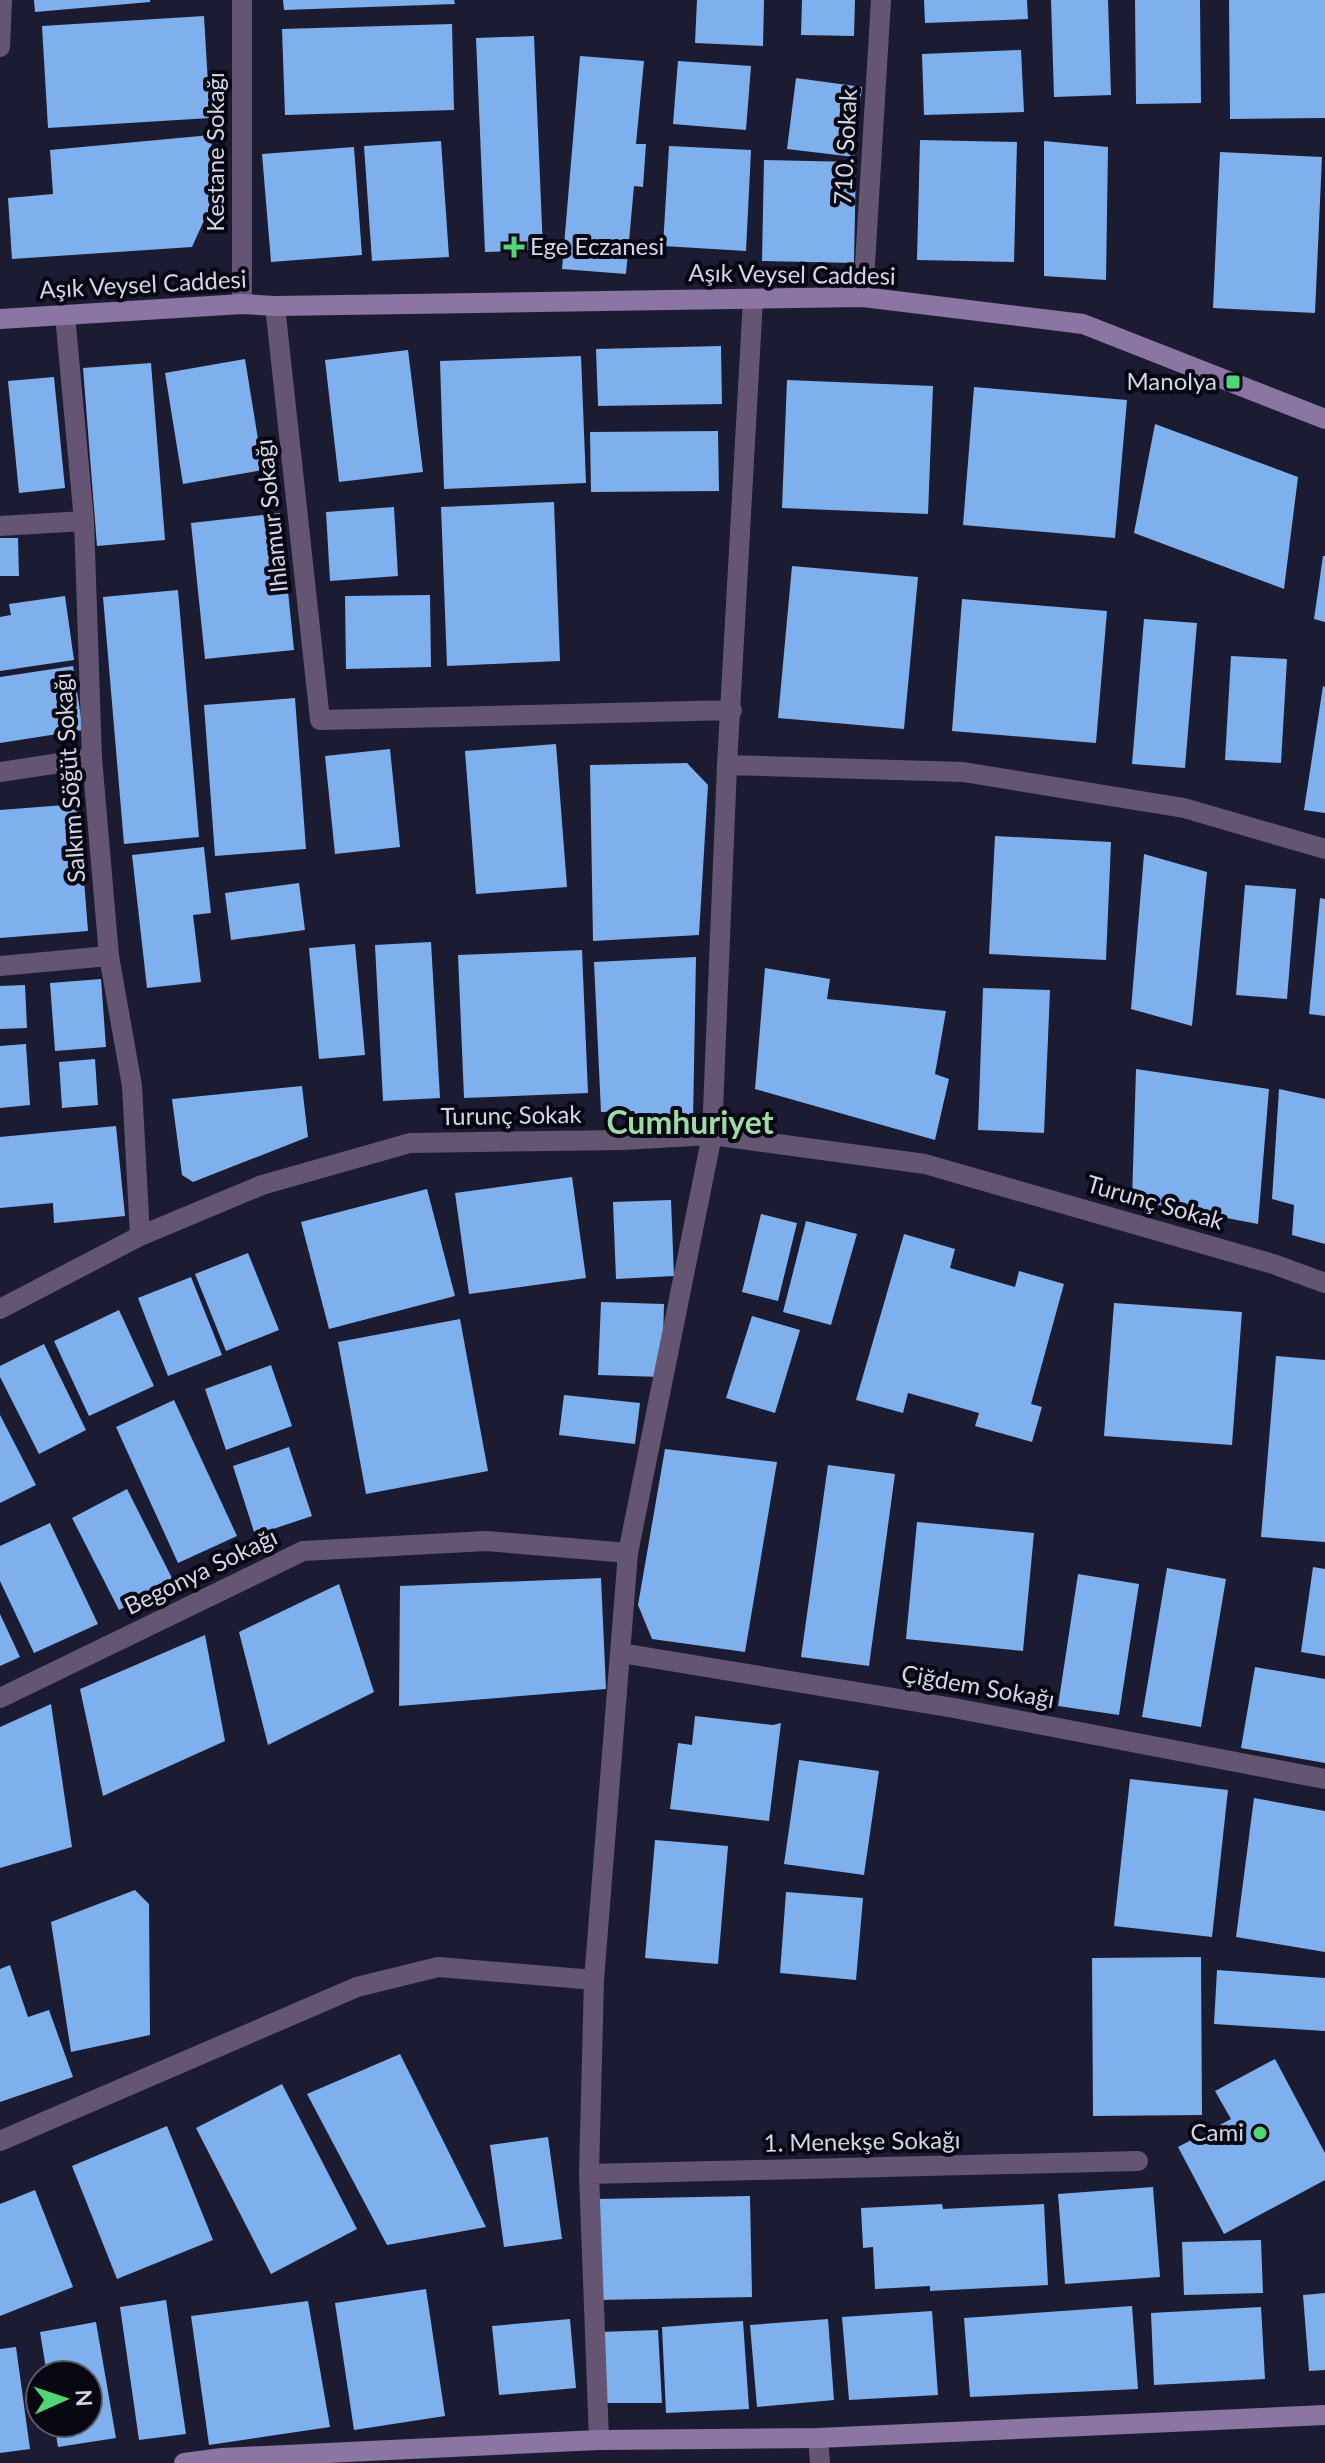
<svg xmlns="http://www.w3.org/2000/svg" width="1325" height="2463" viewBox="0 0 1325 2463" font-family="Lato,sans-serif">
	<style>
		.building { fill: #7eb0ed }
		.lines { fill: none; stroke-linecap: round; stroke-linejoin: round }
		.street { stroke: #645672; stroke-width: 20 }
		.secondary { stroke: #8b75a2; stroke-width: 20 }
		.poi-dot { fill: #4fd675; stroke: #070711; stroke-width: 3 }
		.labels { text-anchor: middle; stroke-width: 8; stroke-linejoin: round; paint-order: stroke }
		.street-label { font-size: 24px; fill: #d4d6e6; stroke: #070711 }
		.poi-label { font-size: 24px; fill: #d4d6e6; stroke: #070711; text-anchor: end }
		.district-label { font-size: 32px; font-weight: bold; fill: #9bdca7; stroke: #070711 }
	</style>
	<rect width="100%" height="100%" fill="#1b1c32"/>
	<path class="building" d="M34 0H150V2L35 12Z
		M283 0H454L455 4 284 10Z
		M697 0H764L763 46 695 43Z
		M802 0H855L854 36 801 35Z
		M924 0H1027L1028 19 925 23Z
		M1051 0H1108L1111 95 1054 97Z
		M1135 0H1200L1201 103 1136 104Z
		M1229 0H1325V118L1230 119Z
		M204 16 210 118 48 128 42 26Z
		M452 24 454 110 285 115 282 29Z
		M534 36 543 250 485 252 476 38Z
		M1021 50 1024 112 924 115 922 54Z
		M580 56 644 61 636 144H646L643 187 634 186 626 274 562 269Z
		M678 61 751 66 746 130 673 124Z
		M796 78 862 87 854 157 787 149Z
		M211 135 215 196 192 247 12 259 8 198 53 194 50 150Z
		M920 140 1017 142 1014 262 917 260Z
		M441 141 449 257 372 261 364 146Z
		M1044 141 1108 147 1106 280 1044 276Z
		M669 146 751 150 746 251 663 246Z
		M354 147 362 255 271 262 262 154Z
		M1220 152 1322 157 1315 313 1213 308Z
		M764 160 856 162 854 263 762 261Z
		M721 346 722 404 598 406 596 349Z
		M408 350 423 472 339 482 325 360Z
		M581 356 586 483 444 489 440 361Z
		M245 359 263 470 183 484 165 373Z
		M151 363 165 540 97 546 83 368Z
		M54 377 65 488 19 493 8 381Z
		M787 380 933 386 928 514 782 508Z
		M974 387 1127 400 1115 538 963 525Z
		M1155 424 1298 477 1284 589 1134 533Z
		M718 431 719 491 591 492 590 432Z
		M554 502 560 661 447 666 441 507Z
		M394 507 398 576 330 581 326 512Z
		M280 513 294 650 205 659 191 523Z
		M0 538H18L19 576H0Z
		M1323 556H1325V622L1314 619Z
		M792 566 918 577 904 729 778 718Z
		M178 590 199 837 124 844 103 597Z
		M430 595 431 667 346 669 345 596Z
		M65 596 74 660 0 671V617L11 615 9 604Z
		M962 599 1107 611 1096 743 952 731Z
		M1144 619 1197 623 1185 768 1132 764Z
		M1231 656 1287 659 1281 763 1225 760Z
		M73 666 83 730 0 743V677Z
		M1323 686 1325 687V813L1304 810Z
		M295 698 306 849 215 856 204 705Z
		M556 744 567 887 476 894 465 751Z
		M390 749 400 847 335 854 325 756Z
		M687 763 708 785 699 935 593 941 590 765Z
		M78 804 88 931 0 938V810Z
		M995 836 1111 842 1106 960 989 954Z
		M204 847 211 913 193 915 201 982 147 988 132 855Z
		M1144 854 1207 872 1192 1026 1131 1009Z
		M299 883 305 930 231 940 225 893Z
		M1245 885 1296 889 1287 999 1236 995Z
		M1320 898 1325 899V1016L1309 1014Z
		M431 942 440 1098 383 1101 375 945Z
		M355 944 365 1055 319 1059 309 948Z
		M582 950 588 1093 464 1098 458 955Z
		M696 957 693 1121 639 1125 634 1111 601 1112 594 962Z
		M765 968 830 979 827 999 946 1011 935 1074 949 1079 935 1140 755 1089Z
		M101 979 106 1047 55 1051 50 983Z
		M25 985 27 1028 0 1029V986Z
		M983 988 1050 990 1044 1133 978 1130Z
		M26 1044 30 1105 0 1108V1046Z
		M95 1059 98 1105 62 1108 59 1062Z
		M1136 1069 1269 1089 1258 1224 1132 1200Z
		M302 1086 308 1137 193 1182 182 1175 172 1099Z
		M1279 1089 1325 1099V1244L1292 1235 1294 1205 1272 1199Z
		M116 1126 125 1216 54 1223 53 1203 0 1208V1137Z
		M572 1177 586 1278 469 1294 455 1193Z
		M427 1189 455 1296 329 1329 301 1222Z
		M671 1200 674 1276 616 1279 613 1202Z
		M761 1214 797 1223 778 1301 742 1292Z
		M806 1221 857 1234 831 1325 783 1312Z
		M904 1234 955 1249 950 1268 1015 1287 1019 1271 1064 1284 1031 1404 1042 1407 1032 1442 975 1426 979 1413 908 1393 903 1413 856 1400Z
		M248 1253 279 1330 226 1351 195 1274Z
		M191 1277 222 1355 168 1376 138 1298Z
		M601 1302 664 1304 662 1377 598 1375Z
		M1114 1303 1242 1312 1232 1445 1104 1436Z
		M119 1310 154 1386 89 1416 54 1341Z
		M752 1316 800 1330 775 1413 726 1398Z
		M460 1319 488 1471 366 1494 338 1342Z
		M44 1344 86 1430 39 1454 0 1377V1366Z
		M1276 1356 1325 1360V1542L1261 1537Z
		M271 1365 292 1426 226 1450 205 1389Z
		M564 1395 640 1403 635 1444 559 1435Z
		M174 1400 237 1536 178 1563 116 1427Z
		M0 1415 36 1485 0 1503Z
		M289 1447 312 1516 255 1535 233 1466Z
		M665 1449 777 1462 745 1652 652 1639 638 1605Z
		M828 1465 895 1474 869 1666 801 1657Z
		M127 1489 174 1582 119 1610 72 1518Z
		M917 1522 1034 1533 1023 1651 906 1639Z
		M50 1523 98 1624 34 1653 0 1581V1546Z
		M1313 1567 1325 1569V1656L1301 1652Z
		M1167 1568 1226 1579 1201 1727 1142 1717Z
		M1078 1574 1139 1584 1119 1715 1058 1706Z
		M601 1578 606 1689 399 1706 400 1586Z
		M339 1584 374 1692 268 1745 239 1632Z
		M0 1614 20 1657 0 1666Z
		M205 1635 225 1741 103 1796 80 1689Z
		M1255 1667 1325 1679V1763L1241 1748Z
		M51 1704 72 1847 0 1868V1727Z
		M695 1716 773 1725 781 1723 769 1821 670 1809 678 1743 692 1745Z
		M799 1760 879 1771 864 1875 784 1864Z
		M1130 1779 1228 1790 1212 1937 1114 1926Z
		M1254 1798 1325 1811V1952L1236 1937Z
		M655 1840 728 1846 718 1964 645 1958Z
		M135 1890 149 1904 150 2035 71 2052 51 1922Z
		M786 1892 863 1898 856 1980 780 1973Z
		M1201 1957 1202 2115 1093 2116 1092 1958Z
		M10 1965 28 2017 49 2010 73 2077 0 2102V1969Z
		M1217 1970 1325 1978V2031L1214 2024Z
		M400 2054 486 2227 387 2245 307 2094Z
		M1275 2059 1325 2153V2180L1224 2234 1178 2147 1231 2119 1215 2091Z
		M282 2084 357 2229 271 2274 196 2128Z
		M167 2126 213 2240 117 2279 72 2166Z
		M548 2137 562 2239 504 2247 490 2145Z
		M1153 2187 1160 2277 1065 2284 1058 2194Z
		M35 2190 73 2287 0 2316V2204Z
		M750 2196 752 2297 598 2300 596 2199Z
		M942 2204 943 2209 1044 2204 1048 2285 930 2291V2286L875 2289 873 2247 863 2248 861 2208Z
		M1261 2240 1263 2293 1184 2295 1182 2242Z
		M426 2289 445 2416 354 2430 335 2303Z
		M1325 2293V2370L1309 2371 1303 2295Z
		M166 2300 186 2434 139 2440 120 2307Z
		M308 2301 330 2427 209 2445 191 2316Z
		M1132 2306 1138 2389 970 2397 964 2318Z
		M1261 2307 1265 2379 1154 2385 1151 2313Z
		M932 2311 938 2395 849 2400 842 2317Z
		M570 2319 576 2388 499 2395 492 2326Z
		M828 2319 834 2400 757 2407 750 2325Z
		M743 2321 749 2409 666 2413 662 2327Z
		M96 2322 116 2438 58 2447 54 2423H88V2375H47L40 2332Z
		M658 2330 662 2403H605L598 2332Z
		M16 2347 30 2449 0 2453V2349Z"/>
	<g class="lines">
		<path class="street" d="M242 0V304
			M0 47 2 0
			M863 297 881 0
			M275 306 320 720 732 710
			M65 315 84 521 92 758 109 956 132 1086 140 1236
			M0 526 84 521
			M727 765 963 772 1184 808 1325 849
			M0 772 92 758
			M0 966 109 956
			M0 1309 140 1236 262 1185 410 1143 622 1140 712 1135 925 1164 1273 1264 1325 1283
			M621 1653 954 1708 1325 1779
			M0 1698 303 1551 486 1541 628 1553
			M0 2141 357 1987 438 1967 594 1980
			M589 2174 1138 2161
			M818 2438 820 2463
			M599 2440 589 2174 594 1980 628 1553 712 1135 727 765 753 299"/>
		<path class="secondary" d="M0 319 242 304 275 306 863 297 1083 324 1325 419
			M184 2463 222 2458 599 2440 818 2438 1325 2415"/>
	</g>
	<g class="poi-dot">
		<path d="M510 235h8v8h8v8h-8v8h-8v-8h-8v-8h8z"/>
		<rect x="1225" y="374" width="16" height="16" rx="4"/>
		<circle cx="1260" cy="2133" r="8"/>
	</g>
	<g class="labels">
		<g class="street-label">
			<text transform="translate(846 147) rotate(-87)" y="8">710. Sokak</text>
			<text transform="translate(216 152) rotate(-90)" y="8">Kestane Sokağı</text>
			<text transform="translate(792 275) rotate(1)" y="8">Aşık Veysel Caddesi</text>
			<text transform="translate(143 285) rotate(-3)" y="8">Aşık Veysel Caddesi</text>
			<text transform="translate(272 516) rotate(-96)" y="8">Ihlamur Sokağı</text>
			<text transform="translate(70 778) rotate(-94)" y="8">Salkım Söğüt Sokağı</text>
			<text transform="translate(511 1116) rotate(-1)" y="8">Turunç Sokak</text>
			<text transform="translate(1155 1203) rotate(16)" y="8">Turunç Sokak</text>
			<text transform="translate(201 1572) rotate(-26)" y="8">Begonya Sokağı</text>
			<text transform="translate(978 1687) rotate(10)" y="8">Çiğdem Sokağı</text>
			<text transform="translate(862 2142) rotate(-1)" y="8">1. Menekşe Sokağı</text>
		</g>
		<g class="poi-label">
			<text x="530" y="255" text-anchor="start">Ege Eczanesi</text>
			<text x="1217" y="390">Manolya</text>
			<text x="1244" y="2141">Cami</text>
		</g>
		<g class="district-label">
			<text x="690" y="1134">Cumhuriyet</text>
		</g>
	</g>
	<g transform="translate(64 2399) rotate(87)"><circle r="38" fill="#070711" stroke="#595a66" stroke-width="2"/>
	<path d="M0-6L14 30L0 20L-14 30Z" fill="#4fd675"/>
	<text y="-12" font-size="22" font-weight="bold" text-anchor="middle" fill="#d4d6e6">N</text>
	</g>
</svg>
